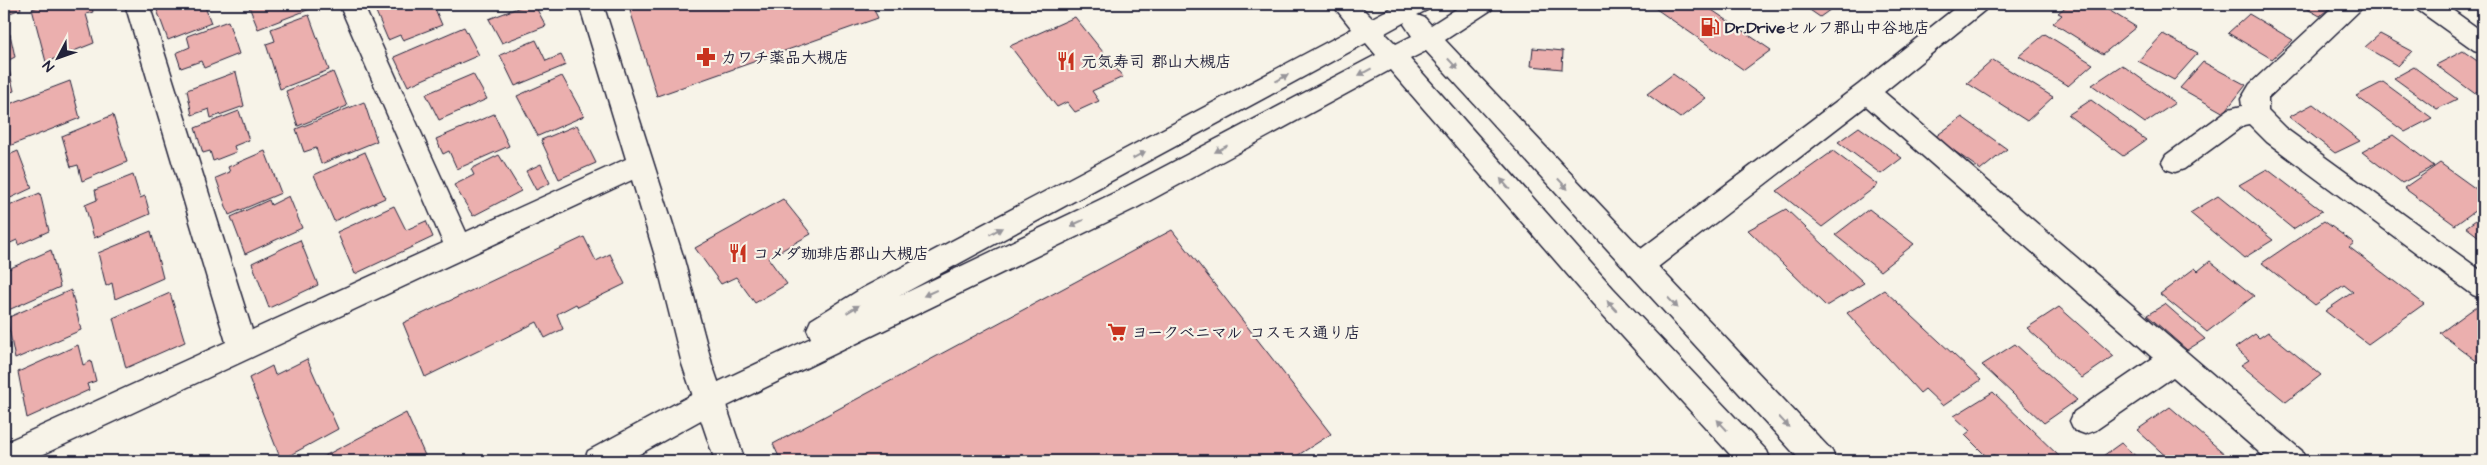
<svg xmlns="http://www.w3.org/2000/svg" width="2487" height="465" viewBox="0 0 2487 465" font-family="'Architects Daughter','Klee One',sans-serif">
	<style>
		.building { fill: #ebafae; stroke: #22223b }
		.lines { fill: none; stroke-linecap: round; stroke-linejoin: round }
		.street-casing { stroke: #22223b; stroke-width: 3 }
		.secondary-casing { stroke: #22223b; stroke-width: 3 }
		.street { fill: #f7f3e8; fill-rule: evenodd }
		.secondary { fill: #f7f3e8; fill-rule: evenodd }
		.oneway { fill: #97959a }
		.labels { text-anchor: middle; stroke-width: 4.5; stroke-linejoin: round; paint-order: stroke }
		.poi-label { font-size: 16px; font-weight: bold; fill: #22223b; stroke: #f7f3e8; text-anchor: start }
	</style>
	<rect width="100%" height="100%" fill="#f7f3e8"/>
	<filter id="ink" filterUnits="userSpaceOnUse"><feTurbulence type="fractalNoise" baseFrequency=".02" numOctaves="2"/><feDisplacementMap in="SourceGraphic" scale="10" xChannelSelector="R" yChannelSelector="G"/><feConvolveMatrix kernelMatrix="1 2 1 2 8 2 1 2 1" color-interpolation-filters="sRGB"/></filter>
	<g filter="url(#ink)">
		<path class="building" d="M9 4H20L21 9 4 15V6Z
			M48 4H76L77 7 91 4 93 12 86 14 94 43 46 62 32 9Z
			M174 4H204L211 23 168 40 157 10Z
			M248 4H308L310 9 258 29Z
			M384 4H433L442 25 403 40 400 35 388 40 374 7Z
			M528 4H534L546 26 502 43 489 19Z
			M628 4H871L878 18 657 96Z
			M1649 4H1703L1771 50 1744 70Z
			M1801 4H1838L1820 17Z
			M2069 4H2099L2136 27 2103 54 2053 23 2062 15 2058 13Z
			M2298 4H2334L2320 16Z
			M2249 14 2293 40 2272 59 2228 33Z
			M309 15 329 70 280 89 266 44 275 41 271 29Z
			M1075 17 1123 77 1092 91 1099 101 1075 112 1067 102 1057 107 1010 46Z
			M228 21 239 54 204 68 201 61 181 68 176 53 190 47 187 36Z
			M464 27 479 55 408 86 394 57Z
			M10 34 15 57 7 61 14 91 4 94V37Z
			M2045 34 2093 64 2068 86 2019 56Z
			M2163 34 2198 53 2174 80 2138 61Z
			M2380 34 2412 51 2398 66 2365 47Z
			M536 40 546 61 561 55 566 65 515 86 500 55Z
			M1533 48 1563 51 1562 69 1531 66Z
			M2463 51 2483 65V88L2474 93 2436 65Z
			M1993 60 2053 97 2027 121 1967 83Z
			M2203 62 2246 85 2224 113 2180 88Z
			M2122 65 2175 103 2145 123 2092 85Z
			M2414 67 2457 99 2437 109 2394 78Z
			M236 72 244 106 211 118 209 109 192 115 187 90Z
			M333 72 347 106 298 126 286 91Z
			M473 74 487 99 439 120 426 94Z
			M1673 74 1706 98 1680 118 1647 94Z
			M562 76 584 116 538 136 517 96Z
			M70 81 80 118 4 148V106Z
			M2383 82 2432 118 2405 132 2356 96Z
			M2091 100 2146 140 2123 156 2068 115Z
			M364 102 377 141 321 164 316 148 304 152 296 129Z
			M2313 104 2360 141 2335 153 2289 117Z
			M239 111 249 140 234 146 236 152 213 161 210 151 203 153 195 128Z
			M494 114 509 146 457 169 449 151 443 154 436 139Z
			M113 115 127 162 82 181 78 165 71 167 62 136Z
			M1962 117 2007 149 1981 170 1935 137Z
			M577 125 596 163 559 179 541 140Z
			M1859 127 1902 158 1881 174 1838 142Z
			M2393 135 2434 166 2402 183 2362 152Z
			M18 151 32 188 4 201V157Z
			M265 151 281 193 229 215 216 178 230 172 228 167Z
			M1833 151 1878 185 1822 227 1777 191Z
			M365 152 385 198 334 221 314 175Z
			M499 155 521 191 473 216 454 185 474 175 471 169Z
			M2440 163 2483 194V205L2455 225 2404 188Z
			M541 164 550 183 536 190 526 171Z
			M2267 169 2322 211 2293 229 2239 185Z
			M133 175 140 198 145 196 150 214 94 238 85 205 97 200 95 190Z
			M40 193 49 231 18 245 17 240 4 246V208Z
			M289 196 302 228 245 254 231 217 269 200 271 205Z
			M2218 196 2273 240 2244 258 2190 213Z
			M783 199 811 234 768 258 787 284 755 303 736 277 721 284 695 248Z
			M394 206 406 230 426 221 433 237 355 274 337 232Z
			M1786 209 1864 283 1826 306 1748 230Z
			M1869 209 1914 244 1880 271 1835 235Z
			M2483 215V240L2466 227Z
			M2324 221 2354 243 2349 247 2424 304 2368 344 2325 311 2353 292 2344 285 2315 305 2262 263Z
			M1172 230 1331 434 1289 461H781L773 444Z
			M151 231 163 278 115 299 112 283 106 286 98 253Z
			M584 237 596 261 610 254 625 284 578 307 576 304 557 314 563 329 545 338 537 322 425 377 403 323Z
			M300 240 318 285 269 308 252 263Z
			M51 250 60 287 4 312V271Z
			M2210 261 2254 296 2207 332 2160 294 2195 268 2198 271Z
			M71 290 81 330 15 359 7 318Z
			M1884 290 1981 380 1943 406 1925 389 1920 393 1847 313Z
			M170 293 185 342 126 368 113 318Z
			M2165 304 2205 339 2187 350 2147 315Z
			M2477 306 2483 311V366L2440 333Z
			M2059 307 2114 356 2082 378 2027 328Z
			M2268 332 2321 375 2286 402 2241 365 2249 360 2235 348 2255 334 2259 338Z
			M2015 344 2077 400 2044 423 1982 365Z
			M78 345 83 365 91 361 96 381 87 384 89 390 27 418 18 372Z
			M307 359 338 429 281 460 249 378 272 366 275 375Z
			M1993 392 2064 461H2000L1994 455 1988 458 1965 435 1970 431 1954 416Z
			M2170 407 2226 455 2218 461H2171L2137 430Z
			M406 413 427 460 425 461H315Z
			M2121 443 2141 461H2096Z"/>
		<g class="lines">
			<g class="street-casing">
				<path id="street" d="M125 4H149L252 330 443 243 339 4H363L466 232 626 159 579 4H603L683 256 712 364 745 461H715L682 364 655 256 632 180 29 461H4V443L226 342Z
					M1960 4H1988L1985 10 1884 92 2302 451 2306 461H2269L2173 377 2096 430 2085 434 2074 430 2070 421 2074 412 2153 358 1866 106 1649 274 1639 278 1629 274 1625 266 1629 258 1858 85Z
					M2336 4H2363L2360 10 2268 98V111L2285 128 2483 272V299L2473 295 2267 142 2249 124 2244 125 2184 169 2175 172 2166 169 2162 162 2166 155 2229 109 2242 106 2241 99 2250 84Z
					M2415 4H2444L2483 32V53L2474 50 2418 10Z"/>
			</g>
			<g class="secondary-casing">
				<path id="secondary" d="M1332 4H1358L1372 18 1399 4H1430L1427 10 1417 15 1425 18 1431 25 1464 4H1494L1491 10 1445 40 1832 451 1836 461H1801L1426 51 1410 59 1613 288 1767 451 1771 461H1736L1593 304 1390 70 1138 207 719 410 627 461H584L588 451 697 392 811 338 807 329 811 320 861 289 1352 29ZM1405 22 1404 24 1412 36 1396 44 1385 33ZM1366 43 1376 55 1118 191 899 296Z"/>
			</g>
			<use href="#street" class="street"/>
			<use href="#secondary" class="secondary"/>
		</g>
		<defs><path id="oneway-solid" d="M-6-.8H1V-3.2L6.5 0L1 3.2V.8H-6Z" transform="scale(1.25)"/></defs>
		<g class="oneway">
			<use href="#oneway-solid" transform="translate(1453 64) rotate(47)"/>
			<use href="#oneway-solid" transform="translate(1365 72) rotate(152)"/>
			<use href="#oneway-solid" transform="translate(1282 78) rotate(-28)"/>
			<use href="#oneway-solid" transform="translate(1221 149) rotate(152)"/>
			<use href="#oneway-solid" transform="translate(1139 155) rotate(-28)"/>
			<use href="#oneway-solid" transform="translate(1505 184) rotate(-131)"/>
			<use href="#oneway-solid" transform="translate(1563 184) rotate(47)"/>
			<use href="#oneway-solid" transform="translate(1077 223) rotate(155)"/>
			<use href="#oneway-solid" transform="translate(996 231) rotate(-28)"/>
			<use href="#oneway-solid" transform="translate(930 293) rotate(155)"/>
			<use href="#oneway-solid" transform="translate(1673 303) rotate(47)"/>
			<use href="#oneway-solid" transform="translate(1612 306) rotate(-133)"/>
			<use href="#oneway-solid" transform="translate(853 309) rotate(-32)"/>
			<use href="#oneway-solid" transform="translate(1784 422) rotate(47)"/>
			<use href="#oneway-solid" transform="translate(1722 425) rotate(-133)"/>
		</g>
	</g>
	<defs>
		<g id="fuel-bare" transform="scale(1.5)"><path d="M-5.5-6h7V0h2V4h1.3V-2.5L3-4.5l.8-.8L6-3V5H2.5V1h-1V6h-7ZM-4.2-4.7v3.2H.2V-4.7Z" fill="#c8321e" stroke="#f7f3e8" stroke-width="2.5" paint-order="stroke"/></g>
		<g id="pharmacy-bare" transform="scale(1.5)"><path d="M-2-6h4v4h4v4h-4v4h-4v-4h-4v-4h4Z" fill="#c8321e" stroke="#f7f3e8" stroke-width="2.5" paint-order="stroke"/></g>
		<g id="restaurant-bare" transform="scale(1.5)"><path d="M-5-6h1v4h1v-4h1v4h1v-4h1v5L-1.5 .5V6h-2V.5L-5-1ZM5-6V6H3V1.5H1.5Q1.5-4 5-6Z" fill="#c8321e" stroke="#f7f3e8" stroke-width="2.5" paint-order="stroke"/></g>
		<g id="supermarket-bare" transform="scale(1.5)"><path d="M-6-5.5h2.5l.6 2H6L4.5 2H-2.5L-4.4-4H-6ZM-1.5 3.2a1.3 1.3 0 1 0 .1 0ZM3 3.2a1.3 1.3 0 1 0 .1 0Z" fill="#c8321e" stroke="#f7f3e8" stroke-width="2.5" paint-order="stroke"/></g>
	</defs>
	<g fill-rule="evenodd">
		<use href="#fuel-bare" x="1710" y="27"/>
		<use href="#pharmacy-bare" x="706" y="57"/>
		<use href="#restaurant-bare" x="1066" y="61"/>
		<use href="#restaurant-bare" x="738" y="253"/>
		<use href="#supermarket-bare" x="1117" y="332"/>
	</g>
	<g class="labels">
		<g class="poi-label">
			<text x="1725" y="33">Dr.Driveセルフ郡山中谷地店</text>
			<text x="721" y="63">カワチ薬品大槻店</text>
			<text x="1081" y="67">元気寿司 郡山大槻店</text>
			<text x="753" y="259">コメダ珈琲店郡山大槻店</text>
			<text x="1132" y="338">ヨークベニマル コスモス通り店</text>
		</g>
	</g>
	<rect width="2487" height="465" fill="none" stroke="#f7f3e8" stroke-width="20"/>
	<rect x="10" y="10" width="2467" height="445" fill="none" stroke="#22223b" stroke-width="2" filter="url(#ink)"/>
	<g transform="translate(58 58) rotate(229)" stroke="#f7f3e8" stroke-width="4" paint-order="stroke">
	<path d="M0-4L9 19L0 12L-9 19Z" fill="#22223b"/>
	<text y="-8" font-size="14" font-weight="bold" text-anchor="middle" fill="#22223b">N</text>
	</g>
</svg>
